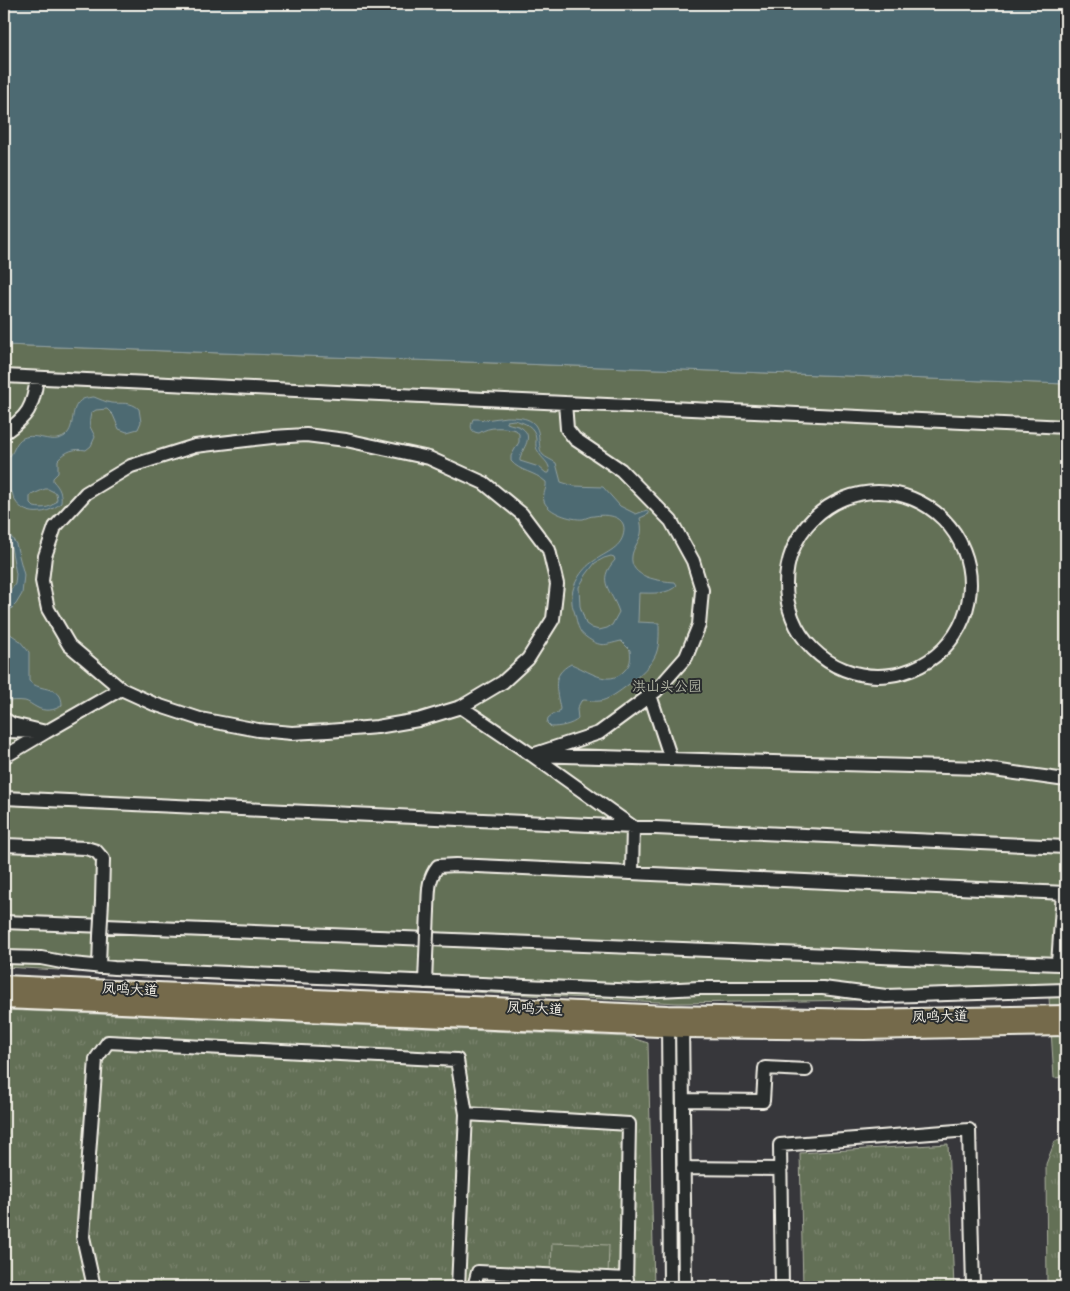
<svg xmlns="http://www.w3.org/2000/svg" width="1070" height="1291" viewBox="0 0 1070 1291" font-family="Mali,'LXGW WenKai TC',sans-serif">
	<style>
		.grass { fill: url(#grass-tufts); stroke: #acb09f }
		.park { fill: #636f56; stroke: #acb09f }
		.water { fill: #4e6a72; stroke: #90a0a1; fill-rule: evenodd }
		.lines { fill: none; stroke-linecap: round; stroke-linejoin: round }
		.minor-casing { stroke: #f4f1e8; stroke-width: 16 }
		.major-casing { stroke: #f4f1e8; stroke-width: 20 }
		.minor { stroke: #2a2d2e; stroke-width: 12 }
		.major { stroke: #746b4b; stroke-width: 16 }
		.minor-bridge-casing { stroke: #f4f1e8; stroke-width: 16; stroke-linecap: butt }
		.minor-bridge { stroke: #2a2d2e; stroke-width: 12 }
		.labels { text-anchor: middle; stroke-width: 4; stroke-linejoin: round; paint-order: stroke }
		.park-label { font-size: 14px; fill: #b3b6a6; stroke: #2a2d2e }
		.street-label { font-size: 14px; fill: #f4f1e8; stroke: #2a2d2e }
	</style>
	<defs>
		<pattern id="grass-tufts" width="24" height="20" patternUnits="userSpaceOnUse" patternTransform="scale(1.25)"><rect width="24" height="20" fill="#636f56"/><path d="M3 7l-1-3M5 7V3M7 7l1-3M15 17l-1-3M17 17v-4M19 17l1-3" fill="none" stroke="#7a846e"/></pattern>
	</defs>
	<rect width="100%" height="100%" fill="#37373b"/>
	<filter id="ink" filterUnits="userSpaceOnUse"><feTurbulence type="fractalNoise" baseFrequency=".02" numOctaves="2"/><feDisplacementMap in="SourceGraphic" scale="10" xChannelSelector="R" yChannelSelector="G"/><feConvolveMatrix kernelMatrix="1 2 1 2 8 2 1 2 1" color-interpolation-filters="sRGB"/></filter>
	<g filter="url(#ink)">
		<path class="grass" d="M4 1010 629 1037 648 1043 654 1287H4Z
			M1066 1140V1287H1047L1046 1164 1055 1141Z
			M948 1144 954 1287H803L800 1153Z"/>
		<path class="park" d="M4 345 1066 384V1077L1054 1078 1049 997 678 1003 4 967Z
			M552 1243 609 1245 608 1275 551 1273Z"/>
		<path class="water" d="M4 4H1066V384L4 345Z
			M94 397C99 399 106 402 111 403 121 404 131 401 139 409L141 422 138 429 127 432 119 429 113 415 107 409 96 410 91 413C88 428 90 425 95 437L91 446 86 450C74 448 66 451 58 460V473L53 478V481C60 488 62 494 61 503 45 517 17 517 12 492L4 491V461C6 460 8 458 10 456 14 451 16 441 23 438 36 432 52 445 65 436 77 426 68 407 83 399 86 398 91 397 94 397ZM45 489H48L56 493 57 499C53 508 43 509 34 507L30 503V497L31 495Z
			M506 417C524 417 539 418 539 440 540 445 539 450 543 455 546 458 552 460 556 463L561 482 574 486 603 487 620 506 636 514 647 510 649 514 640 518C641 523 642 529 641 534 639 542 633 548 632 556 629 578 660 581 675 582L677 585C669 595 651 593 639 593L638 622 659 623C659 634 660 648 654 658 648 670 613 700 600 701 595 702 589 700 584 700L581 701 577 709 578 719C572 725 559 727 551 727L547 723 548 718 553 714 558 713 560 709C557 690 550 675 571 664 588 670 608 688 624 671 631 664 631 659 630 650L621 641C604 645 601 648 586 637 578 632 577 622 575 614 574 610 572 606 572 603 570 587 581 569 594 561 606 552 623 548 624 530 625 515 605 514 594 516 590 516 587 518 583 519 572 520 548 513 544 501 542 494 547 489 546 482 534 471 520 472 511 461V456L519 442V434L516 430C503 427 490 426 479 433 470 432 470 427 473 419H478L485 420ZM514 420C525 423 535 426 536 439 536 443 535 447 538 451 542 460 548 460 550 471L549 473H546L539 467 520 461C519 451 536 438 522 428 518 425 511 425 507 423V421ZM611 556 614 557 615 560C595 582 612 590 619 612L612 625 607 628 599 630 592 628 586 624 580 606 579 587 586 575 595 563 604 558Z
			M4 528 6 529 16 544 24 575 22 594 16 604 4 616V599L7 596 15 584 16 574 11 547 4 537Z
			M4 626 6 631 19 640 29 652V681C41 693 62 684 62 705 55 711 44 712 36 707 32 705 29 702 25 701 18 700 10 701 4 701V684H8L9 680 8 674 4 672Z"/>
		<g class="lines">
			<g class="minor-casing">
				<path id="minor" d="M4 376 1066 427
					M4 433C28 416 33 408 37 378
					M786 584a92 92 0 1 1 184 0a92 92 0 1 1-184 0Z
					M650 695 671 759
					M461 707 503 682 528 659 553 619 557 584 549 550 522 514 484 483 429 458 346 440 306 435 272 437 195 446 131 466 86 493 55 527 45 556 42 581 48 609 69 645 121 689 154 704 200 719 258 730 292 733 328 731 377 727 418 720 461 707 532 755 599 733 656 691 686 657 699 625 702 590 693 561 671 521 621 470 575 439 567 429 565 403
					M4 719 12 724 46 732 121 689
					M4 731 46 732 4 757
					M4 798 1066 847
					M4 845 86 848 96 851 103 859 102 901
					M632 873 633 827 532 755 979 768 1066 780
					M428 910C429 892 427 880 438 866L456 865 1066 893
					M4 922 1058 964 1063 893
					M4 957 41 958 72 964 114 968 639 991 699 988H823L886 996 1066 990
					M99 967 100 936
					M425 982 426 957
					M668 1019 670 1287
					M682 1020 685 1287
					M683 1100 763 1101 765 1068 806 1070
					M466 1114 629 1124 626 1287
					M683 1168 781 1169
					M94 1287 83 1237 96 1059 108 1042 457 1060 466 1114 458 1287
					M474 1287 478 1272 627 1279
					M782 1287 780 1145 969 1130 973 1287"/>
			</g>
			<g class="major-casing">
				<path id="major" d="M4 984 668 1014 865 1018 1066 1014
					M4 1000 682 1029 864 1031 1066 1027"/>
			</g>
			<use href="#minor" class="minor"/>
			<use href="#major" class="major"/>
			<g class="minor-bridge-casing">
				<path id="minor-bridge" d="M100 936 102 901
					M426 957 428 910"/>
			</g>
			<use href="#minor-bridge" class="minor-bridge"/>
		</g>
	</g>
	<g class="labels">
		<g class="park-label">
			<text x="667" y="691">洪山头公园</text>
		</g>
		<g class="street-label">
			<text transform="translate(130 989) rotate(3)" y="5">凤鸣大道</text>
			<text transform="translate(535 1008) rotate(3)" y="5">凤鸣大道</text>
			<text transform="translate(940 1016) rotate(-1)" y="5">凤鸣大道</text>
		</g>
	</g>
	<rect width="1070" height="1291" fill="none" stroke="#2a2d2e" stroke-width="20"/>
	<rect x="10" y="10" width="1050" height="1271" fill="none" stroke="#f4f1e8" stroke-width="2" filter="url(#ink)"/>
</svg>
